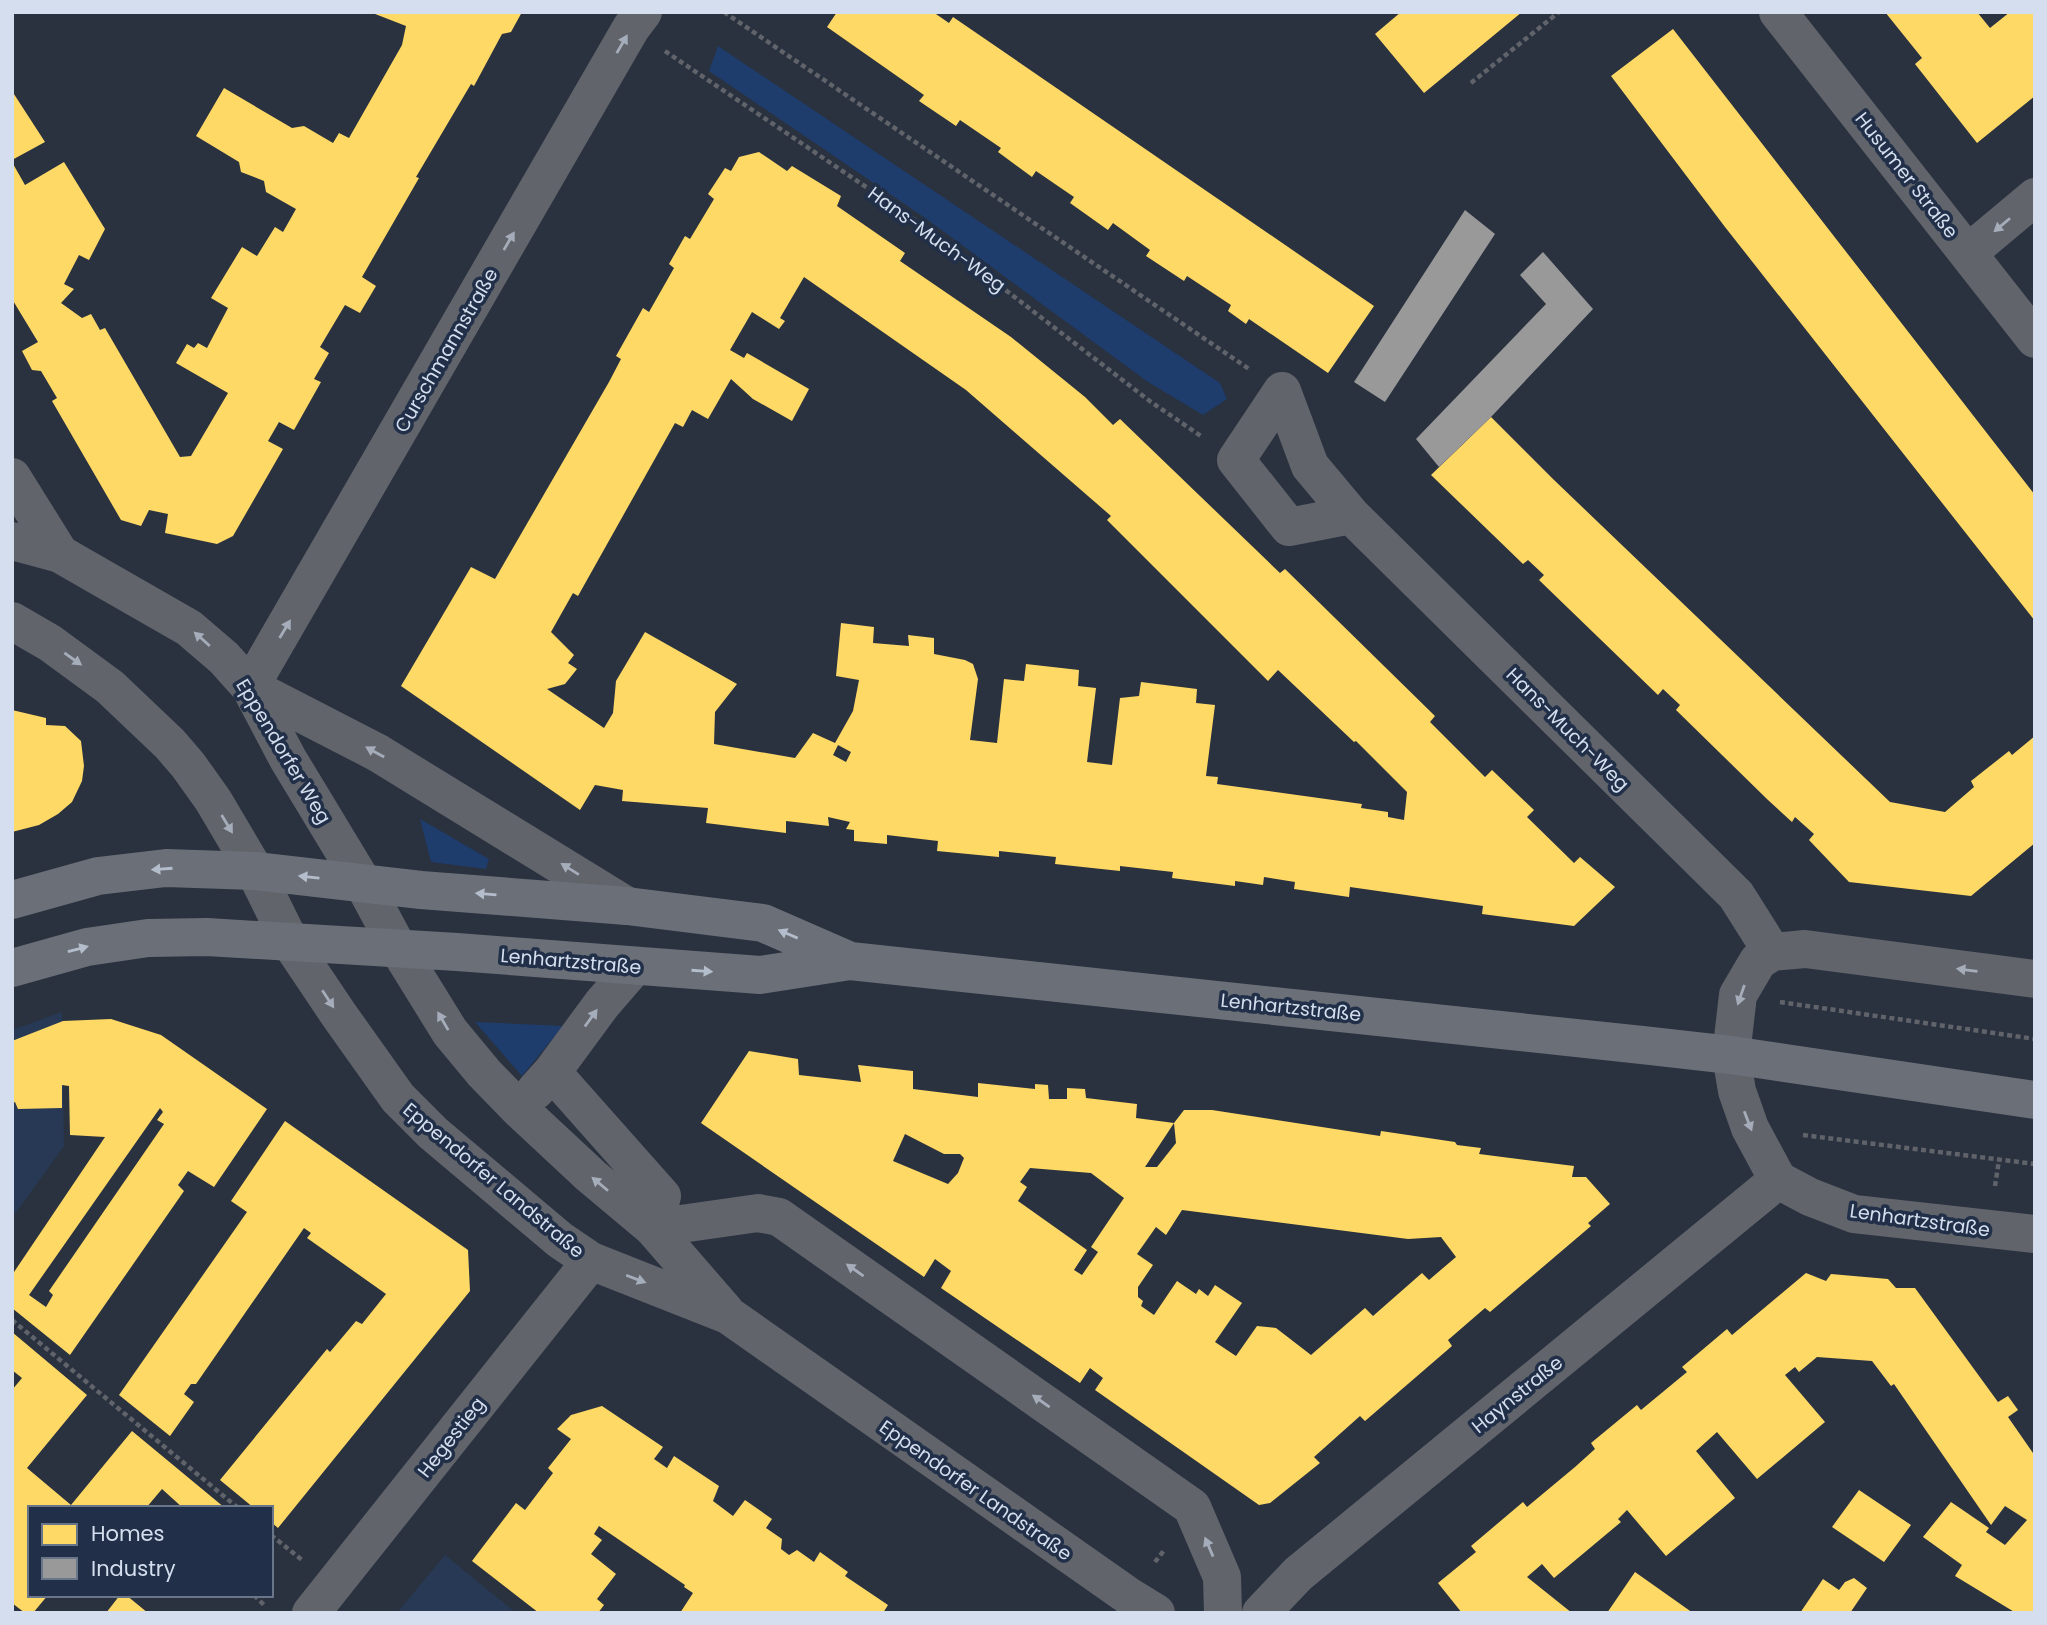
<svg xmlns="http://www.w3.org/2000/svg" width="2047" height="1625" viewBox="0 0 2047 1625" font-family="Poppins,sans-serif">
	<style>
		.built { fill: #273955 }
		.green { fill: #1e3c6c }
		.homes { fill: #ffd966; fill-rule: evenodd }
		.industry { fill: #999 }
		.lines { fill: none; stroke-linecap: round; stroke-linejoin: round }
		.path { stroke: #60646a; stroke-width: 4.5; stroke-dasharray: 5 3.5; stroke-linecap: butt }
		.minor { stroke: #61646b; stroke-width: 38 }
		.major { stroke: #6b7078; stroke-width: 38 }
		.oneway { fill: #a6adba }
		.oneway2 { fill: #b4bdcb }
		.labels { text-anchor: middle; stroke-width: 7; stroke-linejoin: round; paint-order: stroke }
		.street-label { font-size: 19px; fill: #d4deee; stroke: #213048 }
	</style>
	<rect width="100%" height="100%" fill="#2a323f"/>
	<path class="built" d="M62 1012 64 1146 12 1218V1030Z
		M445 1555 516 1613H397Z"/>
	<path class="green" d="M718 46 1220 383 1227 399 1203 415 1148 382 925 218 709 71Z
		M420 819 489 859 486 869 431 862Z
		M475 1022 563 1026 522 1076Z"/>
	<path class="homes" d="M370 12H522L511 32 502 34 474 86 471 84 416 177 419 178 362 277 376 286 360 313 345 305 320 347 329 353 314 379 321 382 294 430 279 422 268 441 283 449 233 536 217 544 165 533 168 514 149 510 141 526 121 520 52 401 57 398 41 371 32 370 22 351 38 342 12 299V162L25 185 64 162 105 229 89 260 79 255 64 284 74 289 61 303 82 318 91 314 100 330 105 328 180 457 191 456 228 393 176 363 187 344 194 348 198 343 207 348 228 308 211 298 242 247 257 256 275 227 283 232 296 209 266 192 264 181 241 172 239 162 196 136 224 88 292 128 304 126 333 143 339 133 349 138 402 45 406 26Z
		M837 12H933L949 23 953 17 1374 306 1328 373 1249 319 1246 324 1228 311 1231 305 1187 276 1184 281 1146 256 1150 250 1113 223 1108 230 1070 203 1074 197 1036 171 1032 177 998 152 1001 148 960 120 956 126 919 101 924 95 827 27Z
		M1401 12H1522L1424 93 1375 34Z
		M1885 12H1977L1990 28 2010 12H2035V96L1977 143 1915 64 1922 58Z
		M1673 29 2035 495V621L1725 227 1611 76Z
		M12 91 45 142 12 160Z
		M759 152 787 171 792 166 841 196 837 206 905 253 900 261 1011 337 1085 397 1113 425 1120 419 1280 573 1285 569 1435 716 1430 722 1485 777 1492 770 1534 810 1527 817 1574 863 1580 857 1615 887 1574 926 1482 914 1483 906 1350 887 1349 897 1294 889 1295 882 1264 877 1263 885 1235 881V886L1172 878 1173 872 1120 866V871L1055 864 1056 857 999 851V857L937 851 938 841 887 835V844L854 841V830L846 829 850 822 828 817 829 826 786 821V833L706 823 708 808 622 801 623 790 595 785 580 810 401 686 471 567 495 579 609 382 621 359 616 356 643 308 649 312 674 268 669 264 685 236 690 239 714 199 708 194 725 168 731 171 739 157ZM804 277 966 390 1111 516 1107 520 1268 681 1278 670 1354 742 1356 741 1407 792 1404 820 1388 817V812L1361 808 1362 804 1217 784 1218 777 1206 776 1215 705 1196 703 1197 689 1141 682 1139 696 1120 698 1112 765 1087 762 1096 688 1078 686 1079 670 1026 664 1024 681 1004 679 997 743 970 740 978 679 973 664 965 660 934 654V638L908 635 909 646 873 643 874 627 841 623 836 676 859 680 853 711 835 743 813 733 795 758 714 744 715 712 737 684 645 632 616 681 613 713 604 728 547 689 565 684 577 669 568 663 574 655 551 632 573 593 578 596 675 423 683 427 692 410 708 419 731 379 753 399 792 421 809 389 747 353 744 358 730 350 752 312 779 329 785 321 780 318ZM838 745 851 752 846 762 833 755Z
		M1491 417 1553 479 1890 802 1945 812 1974 787 1971 781 2009 751 2012 755 2035 736V843L1971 896 1849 882 1809 840 1814 834 1795 817 1792 822 1768 800 1676 710 1680 705 1663 689 1658 695 1539 580 1544 575 1528 560 1523 564 1431 475Z
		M12 710 46 718V725L65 726 81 741 84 766 82 781 72 802 58 814 39 825 12 832Z
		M111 1019 161 1035 267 1109 214 1187 188 1171 178 1185 184 1191 70 1355 12 1308V1275L105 1137 70 1135 69 1086 62 1085V1108L18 1109 15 1102 12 1103V1041L63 1021ZM160 1108 163 1112 157 1120 164 1124 49 1291 53 1295 46 1307 29 1295Z
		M749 1051 798 1059 799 1075 861 1082 858 1065 913 1071V1089L978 1097V1083L1035 1089V1084L1048 1085 1049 1099H1067V1088L1085 1089 1086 1098 1137 1104 1136 1118 1174 1123 1145 1167H1157L1176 1143 1174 1123 1184 1110H1212L1380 1136 1381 1131 1455 1142 1457 1145 1481 1148 1479 1154 1574 1166 1572 1177H1586L1610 1204 1588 1223 1591 1226 1490 1312 1485 1308 1448 1340 1452 1346 1365 1421 1360 1416 1314 1457 1320 1463 1270 1503 1259 1505 1095 1390 1103 1378 1090 1368 1080 1383 941 1288 951 1271 935 1259 924 1277 701 1123ZM905 1134 944 1154H960L964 1158 958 1173 948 1184 893 1161ZM1030 1168 1091 1173 1124 1198 1091 1247 1098 1252 1082 1275 1074 1270 1087 1250 1018 1201 1027 1187 1020 1182ZM1182 1210 1408 1239 1441 1237 1456 1257 1429 1280 1422 1273 1373 1316 1365 1308 1311 1355 1276 1328 1257 1326 1236 1356 1215 1342 1242 1303 1215 1285 1208 1296 1199 1289 1196 1294 1177 1281 1154 1315 1141 1306 1143 1301 1138 1297V1287L1153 1265 1137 1254 1156 1227 1166 1235Z
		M285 1121 468 1250 470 1291 278 1528 271 1522V1508H254L220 1480 327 1349 330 1352 356 1321 362 1324 386 1294 307 1238 311 1233 304 1228 196 1384H191L184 1394 194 1402 170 1436 119 1395 247 1212 231 1201Z
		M1806 1273 1826 1281 1831 1274 1888 1279 1896 1288H1915L1998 1402 2008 1396 2018 1410 2008 1417 2035 1456V1613H2016L1955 1576 1962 1565 1923 1537 1951 1502 1989 1528 1986 1532 2005 1545 2027 1520 2005 1506 1991 1525 1894 1384 1891 1386 1872 1361 1817 1357 1799 1372 1795 1367 1785 1375 1825 1422 1757 1479 1717 1432 1706 1442 1696 1451 1735 1498 1666 1556 1627 1510 1618 1519 1621 1522 1554 1578 1542 1564 1527 1577 1572 1613H1462L1438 1583 1476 1552 1471 1546 1523 1502 1527 1507 1575 1467 1595 1449 1591 1443 1637 1405 1641 1410 1687 1372 1682 1367 1727 1329 1732 1335Z
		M12 1332 87 1395 27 1468 71 1505 132 1431 225 1508H183L162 1489 146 1508H30V1595H48L33 1613H25L12 1603V1390L22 1378 12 1370Z
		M602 1406 663 1447 654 1459 667 1468 674 1456 719 1486 713 1501 733 1516 745 1500 772 1519 766 1528 782 1539 781 1549 789 1555 797 1550 814 1562 820 1552 848 1572 845 1576 888 1605 883 1613H680L693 1593 684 1587 685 1585 599 1526 594 1534 602 1540 591 1554 616 1574 597 1599 604 1605 598 1613H539L472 1561 516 1503 525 1510 553 1473 548 1468 571 1439 557 1429 571 1415Z
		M1859 1490 1911 1525 1884 1562 1832 1527Z
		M1635 1572 1693 1613H1607Z
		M1854 1578 1867 1588 1850 1613H1800L1823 1579 1839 1590 1845 1582Z
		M120 1595H126L148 1613H106Z"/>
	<path class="industry" d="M1465 210 1495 234 1385 402 1354 382Z
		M1543 252 1593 309 1491 417 1439 467 1416 439 1546 304 1520 275Z"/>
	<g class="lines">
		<path class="path" d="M724 12 1249 369
			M665 51 912 218 1151 402 1201 436
			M1471 83 1559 12
			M1780 1002 2035 1039
			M1803 1135 2035 1164
			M1995 1186 1999 1160
			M12 1320 238 1508
			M271 1535 302 1560
			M1155 1562 1165 1549
			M254 1595 265 1606"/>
		<path class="minor" d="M1778 12 2035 339
			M1968 253 2035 197
			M12 477 60 554 189 628 224 658 250 687 288 759 363 883 398 948 450 1032 484 1073 519 1109 591 1176 653 1228 725 1311
			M1351 515 1289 527 1236 460 1282 391 1310 466 1351 515 1736 895 1772 952
			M12 541 60 554
			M12 621 50 643 110 687 170 744 188 765 213 800 255 871 290 942 339 1015 398 1098 433 1133 560 1240 591 1261 728 1315 1130 1597 1156 1613
			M250 687 631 28 643 12
			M250 687 378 753 627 906
			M2035 979 1805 949 1772 952 1758 961 1738 995 1731 1055 1737 1091 1750 1128 1778 1180 1810 1197 1854 1214 2035 1234
			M552 1072 662 1196 653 1228
			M535 1091 552 1072 602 1004 634 967
			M653 1228 758 1213 779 1217 1192 1507 1222 1577 1223 1613
			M311 1613 591 1261
			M1261 1613 1298 1574 1778 1180"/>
		<path class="major" d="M12 900 98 876 166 868 255 871 421 890 627 906 763 923 850 961
			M12 968 87 947 148 938 207 937 457 952 760 975 850 961 1642 1045 1731 1055 2035 1100"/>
	</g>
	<defs><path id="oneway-solid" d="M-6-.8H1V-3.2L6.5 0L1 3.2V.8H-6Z" transform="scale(1.75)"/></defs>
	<g class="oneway">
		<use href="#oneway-solid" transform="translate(622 44) rotate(-60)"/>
		<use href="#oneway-solid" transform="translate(2002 225) rotate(140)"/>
		<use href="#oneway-solid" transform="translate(509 241) rotate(-60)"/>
		<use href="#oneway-solid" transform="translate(285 629) rotate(-59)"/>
		<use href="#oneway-solid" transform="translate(202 639) rotate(-138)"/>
		<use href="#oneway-solid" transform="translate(73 659) rotate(35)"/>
		<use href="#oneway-solid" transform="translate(375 752) rotate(-151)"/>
		<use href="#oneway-solid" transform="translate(227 824) rotate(59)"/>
		<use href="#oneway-solid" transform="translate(570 869) rotate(-148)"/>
		<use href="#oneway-solid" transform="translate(1967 970) rotate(-173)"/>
		<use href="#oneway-solid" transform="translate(1741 995) rotate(109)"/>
		<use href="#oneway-solid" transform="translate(328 999) rotate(57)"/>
		<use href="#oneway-solid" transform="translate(591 1018) rotate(-54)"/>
		<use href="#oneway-solid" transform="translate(443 1021) rotate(-120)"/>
		<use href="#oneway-solid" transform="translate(1748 1121) rotate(69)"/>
		<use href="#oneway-solid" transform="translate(600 1184) rotate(-140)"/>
		<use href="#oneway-solid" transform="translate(855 1270) rotate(-145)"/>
		<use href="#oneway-solid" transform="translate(636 1279) rotate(21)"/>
		<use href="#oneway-solid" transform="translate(1041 1401) rotate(-145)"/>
		<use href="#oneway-solid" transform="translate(1209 1547) rotate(-113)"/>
	</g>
	<g class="oneway2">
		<use href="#oneway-solid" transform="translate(162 869) rotate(176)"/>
		<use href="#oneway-solid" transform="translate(309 877) rotate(-174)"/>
		<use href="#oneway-solid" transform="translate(486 894) rotate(-175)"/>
		<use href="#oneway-solid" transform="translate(788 934) rotate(-157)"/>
		<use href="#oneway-solid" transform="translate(78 949) rotate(-15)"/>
		<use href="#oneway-solid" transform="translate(702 971) rotate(4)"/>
	</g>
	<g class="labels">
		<g class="street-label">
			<text transform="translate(1907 175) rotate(52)" y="7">Husumer Straße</text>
			<text transform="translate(937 239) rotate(36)" y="7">Hans-Much-Weg</text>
			<text transform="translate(446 350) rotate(-60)" y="7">Curschmannstraße</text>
			<text transform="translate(1568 729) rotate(45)" y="7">Hans-Much-Weg</text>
			<text transform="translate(284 751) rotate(59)" y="7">Eppendorfer Weg</text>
			<text transform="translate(571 961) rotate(5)" y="7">Lenhartzstraße</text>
			<text transform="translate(1291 1007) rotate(6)" y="7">Lenhartzstraße</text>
			<text transform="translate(494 1180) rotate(40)" y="7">Eppendorfer Landstraße</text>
			<text transform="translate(1920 1220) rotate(8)" y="7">Lenhartzstraße</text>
			<text transform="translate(1517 1394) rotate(-39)" y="7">Haynstraße</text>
			<text transform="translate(451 1437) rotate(-52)" y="7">Hegestieg</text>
			<text transform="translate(976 1490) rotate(35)" y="7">Eppendorfer Landstraße</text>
		</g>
	</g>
	<rect width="2047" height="1625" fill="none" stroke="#d4deee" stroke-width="28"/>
	<rect x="28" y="1506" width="245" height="91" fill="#213048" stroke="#69768a" stroke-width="2"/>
	<rect x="42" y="1524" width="35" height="21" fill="#ffd966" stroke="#69768a" stroke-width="2"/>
	<text x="91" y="1541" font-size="21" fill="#d4deee">Homes</text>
	<rect x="42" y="1558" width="35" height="21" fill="#999999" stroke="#69768a" stroke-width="2"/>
	<text x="91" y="1576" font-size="21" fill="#d4deee">Industry</text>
</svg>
